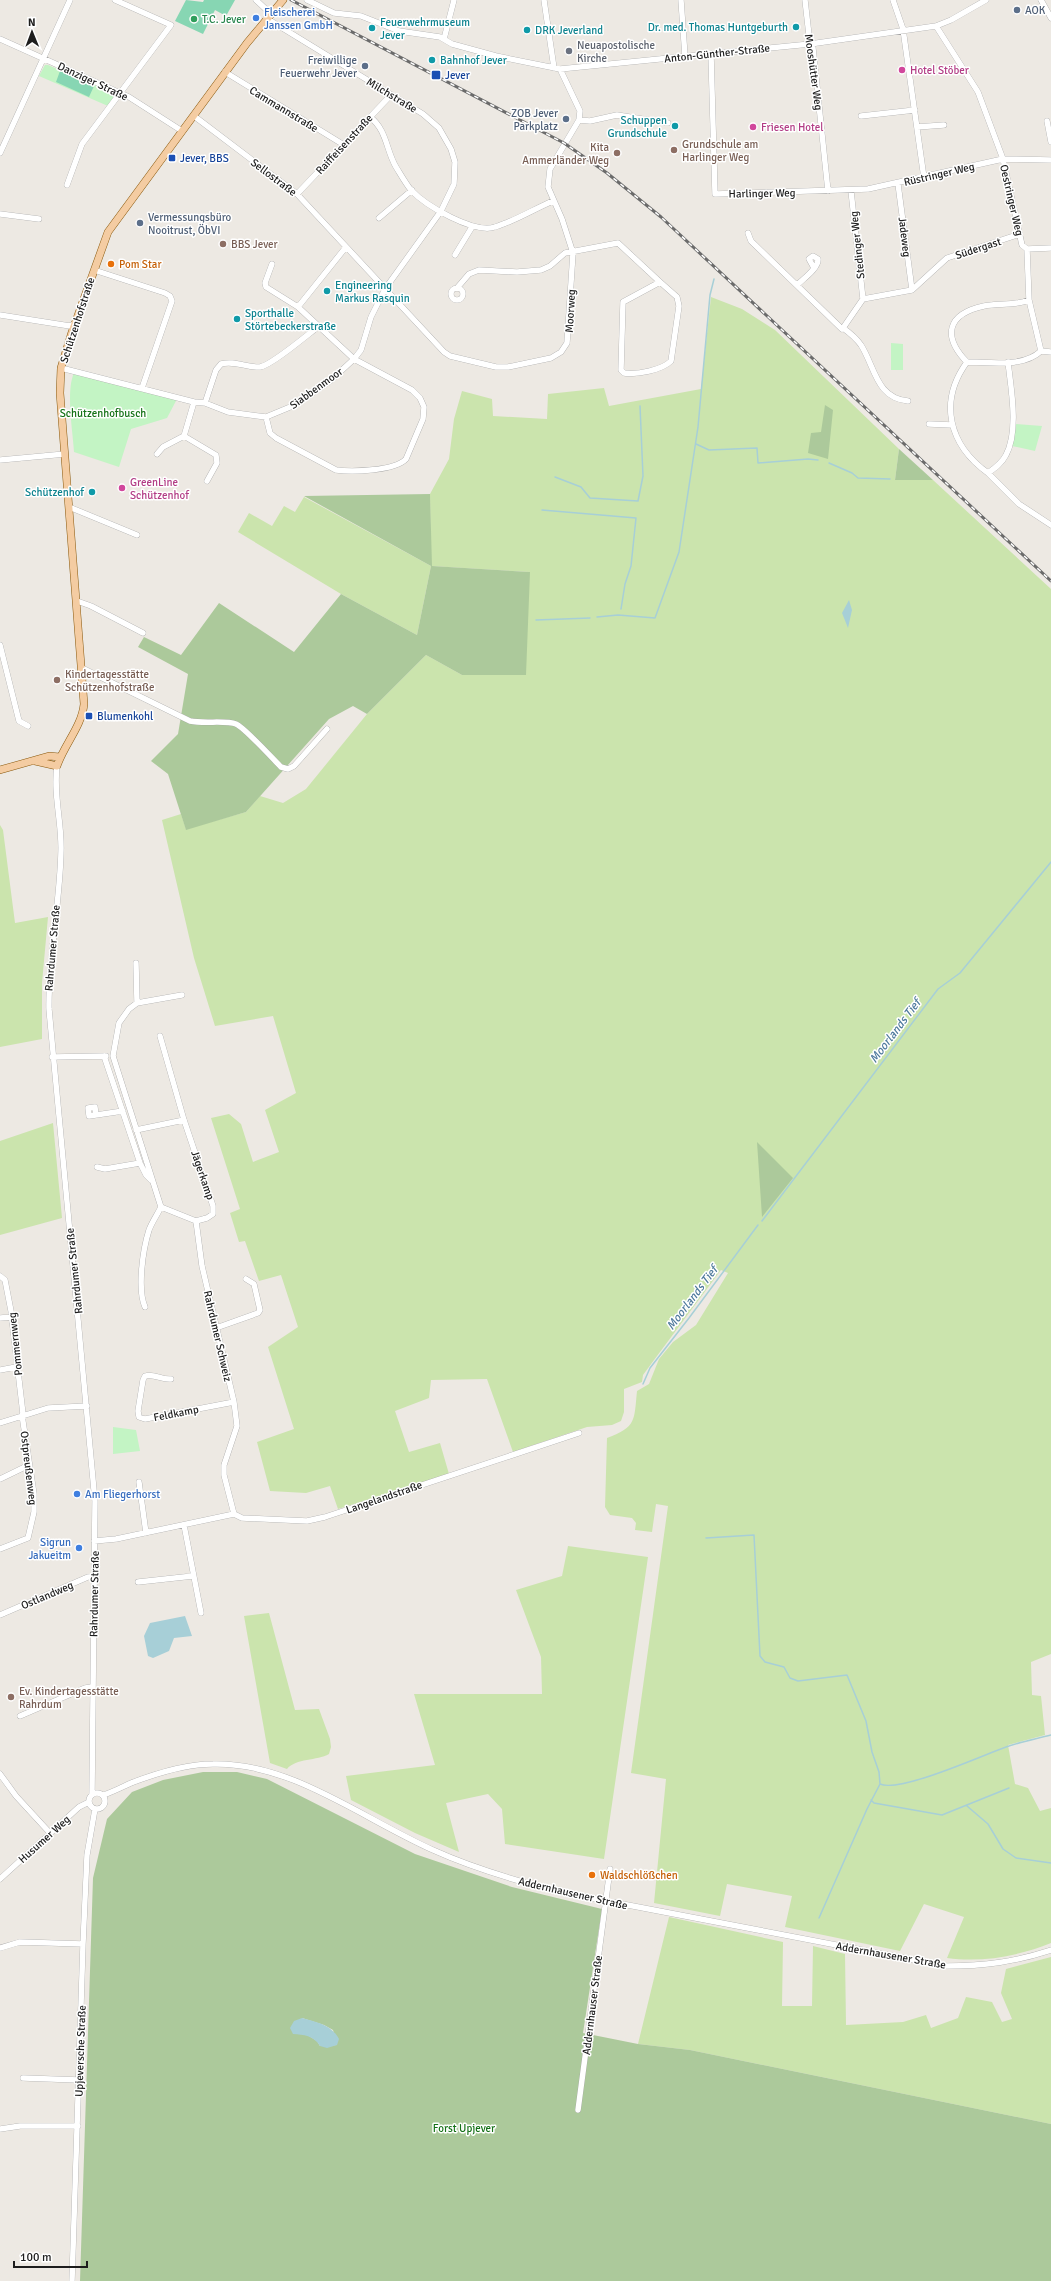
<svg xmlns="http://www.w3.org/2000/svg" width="1051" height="2281" viewBox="0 0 1051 2281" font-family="Signika,sans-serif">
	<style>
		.grass { fill: #cbe4ad }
		.forest { fill: #acc99b; fill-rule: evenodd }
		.park { fill: #c3f4c4 }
		.pitch { fill: #87d6b3 }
		.water { fill: #a7cfd7 }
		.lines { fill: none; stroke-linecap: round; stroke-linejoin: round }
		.stream { stroke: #a7cfd7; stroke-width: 1.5 }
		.minor-casing { stroke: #a1a1a1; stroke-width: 6 }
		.major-casing { stroke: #89580c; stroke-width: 8 }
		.minor { stroke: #fff; stroke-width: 5.5 }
		.major { stroke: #f4cca2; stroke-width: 7 }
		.rail-casing { stroke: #6b6b6b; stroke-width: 3 }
		.rail { stroke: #fff; stroke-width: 1.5; stroke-dasharray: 4.5; stroke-linecap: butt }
		.service-dot { fill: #5c6f8a; stroke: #fff; stroke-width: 1.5 }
		.shop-dot { fill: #3f7fe0; stroke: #fff; stroke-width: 1.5 }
		.leisure-dot { fill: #2e9e5b; stroke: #fff; stroke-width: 1.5 }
		.culture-dot { fill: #0f9aa8; stroke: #fff; stroke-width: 1.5 }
		.worship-dot { fill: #6b7280; stroke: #fff; stroke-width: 1.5 }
		.hotel-dot { fill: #d1479c; stroke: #fff; stroke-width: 1.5 }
		.transit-dot { fill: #1a4fb4; stroke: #fff; stroke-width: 1.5 }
		.education-dot { fill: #8d6e63; stroke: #fff; stroke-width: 1.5 }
		.food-dot { fill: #e8710a; stroke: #fff; stroke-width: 1.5 }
		.labels { text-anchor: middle; stroke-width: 3; stroke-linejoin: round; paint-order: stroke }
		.service-label { font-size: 11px; fill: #4e5e75; stroke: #fff; text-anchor: start }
		.shop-label { font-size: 11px; fill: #366cbe; stroke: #fff; text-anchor: start }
		.leisure-label { font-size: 11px; fill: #27864d; stroke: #fff; text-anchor: start }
		.culture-label { font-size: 11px; fill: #0d838f; stroke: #fff; text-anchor: start }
		.worship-label { font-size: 11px; fill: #5b616d; stroke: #fff; text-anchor: start }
		.street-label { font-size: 11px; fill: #1d1d1d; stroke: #fff }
		.hotel-label { font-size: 11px; fill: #b23c85; stroke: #fff; text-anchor: start }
		.transit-label { font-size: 11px; fill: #164399; stroke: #fff; text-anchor: start }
		.education-label { font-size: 11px; fill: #785e54; stroke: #fff; text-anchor: start }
		.food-label { font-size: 11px; fill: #c56008; stroke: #fff; text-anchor: start }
		.park-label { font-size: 11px; fill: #147116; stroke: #fff }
		.water-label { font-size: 12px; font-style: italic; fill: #4f7a9d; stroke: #fff }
	</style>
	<rect width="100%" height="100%" fill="#ede9e3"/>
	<path class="grass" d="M711 297 742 309 775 330 899 449 895 480H933L1051 589V1654L1031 1662 1032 1695 1041 1696 1045 1735 1008 1745 1015 1784 1028 1788 1040 1811 1051 1808V1943C1019 1956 981 1963 947 1958L964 1917 924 1904 900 1951 785 1927 792 1896 727 1884 720 1916 654 1903 666 1779 631 1773 668 1506 656 1504 652 1532 635 1530 636 1523 632 1518 610 1515 605 1507 607 1438C637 1427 634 1420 637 1391L649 1384 659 1359 673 1342 696 1325 728 1273 721 1270 654 1360 643 1375 642 1382 624 1389V1412L621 1421 612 1425 587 1427 513 1452 487 1379 431 1380 429 1398 395 1411 409 1452 440 1443 449 1474 338 1509 330 1486 306 1493 270 1491 257 1442 294 1429 268 1347 298 1327 281 1275 259 1281 245 1241 239 1242 230 1213 240 1209 211 1118 229 1114 241 1124 253 1162 279 1152 265 1110 296 1093 273 1016 215 1026 194 958 162 820 181 814 186 829 246 812 260 796 283 803 306 789 367 714 426 655 462 675 530 572 431 566 417 635 341 594 238 532 249 513 272 526 284 506 295 512 304 497 431 566 430 494 449 459 454 419 462 391 492 399 493 416 547 419 548 394 604 388 609 406 701 389Z
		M0 825 3 830 15 923 48 917 42 983V1039L0 1047Z
		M53 1123 62 1218 0 1235V1141Z
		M568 1546 648 1557 604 1859 505 1844 502 1809 488 1794 446 1803 459 1852 415 1833 351 1800 346 1776 435 1765 414 1694H542L541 1657 516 1590 562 1576Z
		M269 1613 295 1710 319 1709 330 1739 331 1747 329 1754C317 1761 296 1758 287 1769L270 1763 244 1616Z
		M669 1917 783 1942 782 2006H812L813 1946 845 1954 846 2025 903 2022 926 2015 931 2028 958 2018 966 1997 992 2002 1002 2022 1012 2019 1001 1993 1006 1969 1051 1957V2124L690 2050 638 2044Z"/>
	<path class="forest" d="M825 405 833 410 828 459 808 453 811 433 821 432Z
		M899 449 933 480H895Z
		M430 494 432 566 530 572 526 675H462L426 655 367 714 353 706 329 719 246 812 186 830 168 774 151 761 178 734 188 674 138 647 144 637 181 655 219 603 294 652 341 594 417 635 431 566 304 496Z
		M757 1142 793 1178 762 1217Z
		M203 1772H237L267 1779 415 1854 512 1887 602 1909 583 2033 638 2044 690 2050 1051 2124V2281H80L93 1878 107 1819 132 1792 163 1780ZM302 2018 324 2025 333 2030 337 2045 320 2046 317 2041 306 2034Z"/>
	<path class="park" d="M45 65H48L115 94V96L108 106 39 76Z
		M891 343 903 344V370H891Z
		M75 371 177 399 167 418 131 429 119 467 74 452C73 432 65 388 75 371Z
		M1015 424 1042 426 1035 451 1012 446Z
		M113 1427 136 1430 140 1451 113 1454Z"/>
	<path class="pitch" d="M186 0 203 2 204 0H235L226 16 215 10 203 34 175 21Z
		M60 71 94 86 89 97 56 82Z"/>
	<path class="water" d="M849 600 852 610 848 628 842 613Z
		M185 1616 192 1636 174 1638 169 1651 153 1658 148 1656 144 1636 150 1623Z
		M302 2018C316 2022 332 2025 339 2039L337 2045 327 2048 320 2046C313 2035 304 2035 293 2034L290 2028 294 2021Z"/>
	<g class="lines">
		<path class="stream" d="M696 444 709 450 757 448 758 463 808 459 818 460
			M829 463 852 473 858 478 890 479
			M555 477 581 487 590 498 638 501 643 476 640 406
			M542 510 636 518 631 566 625 584 621 609
			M597 617 618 615 655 618 679 552 698 427 710 295 714 279
			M536 620 590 618
			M762 1221 938 989 960 973 1051 862
			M643 1384 650 1368 689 1318 758 1225
			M706 1538 754 1535 760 1656 765 1662 784 1667 790 1678 798 1681 847 1675 866 1721 872 1752 879 1772 880 1784 867 1809 819 1918
			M880 1784C900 1793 983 1755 1006 1747 1020 1742 1036 1739 1051 1735
			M871 1800 874 1803 942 1815 1009 1788
			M967 1806 988 1824 1003 1849 1016 1858 1051 1863"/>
		<g class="minor-casing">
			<path id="minor" d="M256 0 270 13
				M307 0 334 13 361 16 399 31 440 37 452 44 496 56 560 69 810 44 936 26 951 20 986 0
				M544 0 554 68
				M681 0 685 56
				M805 0 810 44 813 48 828 191
				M893 0 903 29 924 178
				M1041 0 1051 18
				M936 26 978 92 1003 159 1022 245 1027 249 1029 300 1041 351
				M0 39 129 97 182 131
				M444 39 454 0
				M711 54 715 194 868 189 1003 159 1051 160
				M560 69 580 111 579 120
				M225 72 344 145
				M194 116 297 194 444 352 450 356 496 367H508L551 358 561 352 567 343 573 253 562 219 548 187 550 169 579 120
				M861 116 915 110
				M370 117C387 130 386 150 396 167 401 175 406 184 411 190 426 206 474 234 495 227 515 221 534 209 553 201
				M579 120 590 121 617 115 668 123
				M1047 121 1051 142
				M917 127 944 125
				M0 153 70 0
				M898 184 912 290
				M67 185 82 144 171 25 115 0
				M851 191 863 299
				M297 194 391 95
				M0 214 39 219
				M379 218 412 190
				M748 233 751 241 842 329
				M1027 249 1051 248
				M455 255 472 227
				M94 270 165 293 170 296 172 301 142 388
				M797 285C803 279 819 268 818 259L813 256 809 259 814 268
				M457 288 469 274 479 270 517 272 541 270 550 266 565 253 618 243 660 282 623 302 621 370 624 373C637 375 662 370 671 361L679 306 677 297 660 282
				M451 294a6 6 0 1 1 12 0a6 6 0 1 1-12 0Z
				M863 299 912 290 947 258 1020 234
				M863 299 843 328C850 333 856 338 861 345 875 367 876 398 908 401
				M298 307 346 247
				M0 315 70 326 74 324
				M1041 351 1051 352
				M967 362C942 336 947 314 984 306 999 303 1015 306 1029 300
				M1008 362C1011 388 1019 431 1006 455 1002 463 995 468 988 473 949 445 938 402 967 362 990 362 1023 368 1041 351
				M61 368 194 402 205 403 228 412 266 417 295 405 330 381 354 359 361 350 371 317 385 289 441 211 454 184 455 162 451 149 439 128 423 114 266 18
				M194 402 184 436 216 455 217 463 207 481
				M205 403 216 370 221 364C235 360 246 368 260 367 272 365 307 335 319 326
				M266 417 270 433 276 438 336 470C352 472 395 471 406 459L423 419 424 407 420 398 412 390 354 359 298 307 266 287 265 283 272 264
				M929 424 952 425
				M157 454 163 447 184 436
				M0 460 65 454
				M988 473 1019 504 1051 525
				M69 507 137 535
				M77 601 91 606 143 633
				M0 645 19 721 28 726
				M82 668 190 721C204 724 226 720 236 724 245 728 272 758 281 767L288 769 294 766 327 729
				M57 766C53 794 62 823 61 851 60 904 48 956 49 1009L95 1501 92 1794
				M136 963 137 1003
				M182 995 137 1003 129 1009 119 1023 113 1056 161 1207 196 1221
				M160 1036 184 1120 213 1206V1214L207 1218 196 1221
				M104 1056 140 1163 146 1175 151 1180
				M52 1057 106 1056
				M96 1115 89 1116 88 1108 95 1107 96 1115 123 1111
				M136 1130 184 1120
				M97 1167 105 1169 140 1163
				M196 1221 202 1266 234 1402 237 1426 224 1465V1475L234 1514
				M0 1276 5 1280 11 1311 23 1414
				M145 1307C137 1289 143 1249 149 1230 152 1222 157 1215 161 1207
				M0 1318 12 1317
				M216 1328 258 1313 260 1310 254 1284 246 1279
				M0 1370 16 1367
				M171 1379C161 1380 154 1373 145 1376L143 1380 138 1411 139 1417 145 1419 234 1402
				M0 1423 48 1408 87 1406
				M0 1479 29 1465
				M139 1482 146 1533
				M184 1525 201 1613
				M94 1541 116 1539 234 1514 242 1518 307 1521 325 1517 579 1433
				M0 1549 28 1538 34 1512V1494L22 1415
				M138 1582 193 1576
				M0 1615 88 1577H94
				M20 1716 85 1688 92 1687
				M0 1774 16 1796 50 1833
				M89 1801a8 8 0 1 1 16 0a8 8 0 1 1-16 0Z
				M103 1795C113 1792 122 1787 131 1783 157 1773 185 1764 213 1764 291 1762 363 1819 433 1850 475 1869 520 1882 565 1893L946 1966C985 1966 1014 1962 1051 1950
				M0 1879 79 1807 89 1802
				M0 1948 20 1942 83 1944
				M23 2078 79 2080
				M578 2110 610 1869
				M0 2129 20 2126H78
				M72 2281 83 1944 87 1855 95 1809"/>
		</g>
		<g class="major-casing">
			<path id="major" d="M35 761 57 766C64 745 82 726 84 704L60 393 61 368 72 332 108 232 247 43 283 0
				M0 770 49 756 60 757"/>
		</g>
		<use href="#minor" class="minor"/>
		<use href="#major" class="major"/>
		<g class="rail-casing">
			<path id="rail" d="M291 0 564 143 607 173 661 217 1051 581"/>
		</g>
		<use href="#rail" class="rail"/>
	</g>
	<g class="service-dot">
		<circle cx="1017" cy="10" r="4"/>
		<circle cx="365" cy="66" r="4"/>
		<circle cx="566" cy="119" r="4"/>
		<circle cx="140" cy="223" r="4"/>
	</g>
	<g class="shop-dot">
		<circle cx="256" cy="18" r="4"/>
		<circle cx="77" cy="1494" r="4"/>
		<circle cx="79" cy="1548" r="4"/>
	</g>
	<circle class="leisure-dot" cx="194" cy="19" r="4"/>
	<g class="culture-dot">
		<circle cx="796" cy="27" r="4"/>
		<circle cx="372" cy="28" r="4"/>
		<circle cx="527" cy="30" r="4"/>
		<circle cx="432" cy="60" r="4"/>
		<circle cx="675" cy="126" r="4"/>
		<circle cx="327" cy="291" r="4"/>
		<circle cx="237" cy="319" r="4"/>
		<circle cx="92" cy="492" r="4"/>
	</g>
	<circle class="worship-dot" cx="569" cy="51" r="4"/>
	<g class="hotel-dot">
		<circle cx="902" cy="70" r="4"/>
		<circle cx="753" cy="127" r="4"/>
		<circle cx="122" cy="488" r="4"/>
	</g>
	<g class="transit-dot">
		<rect x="431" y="70" width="10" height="10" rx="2"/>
		<rect x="168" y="154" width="8" height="8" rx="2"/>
		<rect x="85" y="712" width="8" height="8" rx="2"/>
	</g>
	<g class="education-dot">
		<circle cx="674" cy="150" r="4"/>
		<circle cx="617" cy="153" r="4"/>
		<circle cx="223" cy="244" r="4"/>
		<circle cx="57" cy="680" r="4"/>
		<circle cx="11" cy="1697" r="4"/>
	</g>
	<g class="food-dot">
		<circle cx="111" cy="264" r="4"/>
		<circle cx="592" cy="1875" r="4"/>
	</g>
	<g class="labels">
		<g class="service-label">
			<text x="1025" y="14">AOK</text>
			<text x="357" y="64" text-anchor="end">Freiwillige<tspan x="357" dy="13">Feuerwehr Jever</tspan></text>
			<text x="558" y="117" text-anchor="end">ZOB Jever<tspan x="558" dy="13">Parkplatz</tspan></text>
			<text x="148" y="221">Vermessungsbüro<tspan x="148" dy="13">Nooitrust, ÖbVI</tspan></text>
		</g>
		<g class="shop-label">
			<text x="264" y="16">Fleischerei<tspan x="264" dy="13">Janssen GmbH</tspan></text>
			<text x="85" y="1498">Am Fliegerhorst</text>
			<text x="71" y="1546" text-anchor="end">Sigrun<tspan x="71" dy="13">Jakueitm</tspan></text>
		</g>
		<g class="leisure-label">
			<text x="202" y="23">T.C. Jever</text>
		</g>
		<g class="culture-label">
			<text x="380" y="26">Feuerwehrmuseum<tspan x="380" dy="13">Jever</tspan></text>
			<text x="788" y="31" text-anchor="end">Dr. med. Thomas Huntgeburth</text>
			<text x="535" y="34">DRK Jeverland</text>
			<text x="440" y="64">Bahnhof Jever</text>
			<text x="667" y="124" text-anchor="end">Schuppen<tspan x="667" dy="13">Grundschule</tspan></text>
			<text x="335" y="289">Engineering<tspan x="335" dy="13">Markus Rasquin</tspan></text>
			<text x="245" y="317">Sporthalle<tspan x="245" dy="13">Störtebeckerstraße</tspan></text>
			<text x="84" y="496" text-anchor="end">Schützenhof</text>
		</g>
		<g class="worship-label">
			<text x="577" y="49">Neuapostolische<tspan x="577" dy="13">Kirche</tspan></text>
		</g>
		<g class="street-label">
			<text transform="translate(717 53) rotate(-6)" y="4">Anton-Günther-Straße</text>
			<text transform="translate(814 72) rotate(82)" y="4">Mooshütter Weg</text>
			<text transform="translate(93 81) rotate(25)" y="4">Danziger Straße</text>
			<text transform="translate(392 95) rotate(31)" y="4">Milchstraße</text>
			<text transform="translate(284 109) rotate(31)" y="4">Cammannstraße</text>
			<text transform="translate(344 144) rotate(-47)" y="4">Raiffeisenstraße</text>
			<text transform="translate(939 174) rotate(-13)" y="4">Rüstringer Weg</text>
			<text transform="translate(274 177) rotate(37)" y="4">Sellostraße</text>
			<text transform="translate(762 193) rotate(-1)" y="4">Harlinger Weg</text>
			<text transform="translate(1012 200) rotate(77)" y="4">Oestringer Weg</text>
			<text transform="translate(905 237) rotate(83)" y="4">Jadeweg</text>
			<text transform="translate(857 245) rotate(-96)" y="4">Stedinger Weg</text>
			<text transform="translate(978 248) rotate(-18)" y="4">Südergast</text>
			<text transform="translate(570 311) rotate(-87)" y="4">Moorweg</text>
			<text transform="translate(77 320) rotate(-72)" y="4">Schützenhofstraße</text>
			<text transform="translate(316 388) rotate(-36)" y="4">Siabbenmoor</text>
			<text transform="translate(52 948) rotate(-85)" y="4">Rahrdumer Straße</text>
			<text transform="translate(203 1175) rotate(71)" y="4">Jägerkamp</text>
			<text transform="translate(74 1271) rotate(-96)" y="4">Rahrdumer Straße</text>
			<text transform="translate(218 1336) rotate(77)" y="4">Rahrdumer Schweiz</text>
			<text transform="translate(15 1344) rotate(-96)" y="4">Pommernweg</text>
			<text transform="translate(176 1413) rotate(-11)" y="4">Feldkamp</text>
			<text transform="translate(29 1468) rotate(83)" y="4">Ostpreußenweg</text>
			<text transform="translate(384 1497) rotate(-19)" y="4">Langelandstraße</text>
			<text transform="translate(94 1594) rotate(-89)" y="4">Rahrdumer Straße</text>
			<text transform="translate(47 1595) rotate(-23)" y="4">Ostlandweg</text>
			<text transform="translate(44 1839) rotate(-42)" y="4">Husumer Weg</text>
			<text transform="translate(573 1893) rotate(13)" y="4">Addernhausener Straße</text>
			<text transform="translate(891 1955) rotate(10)" y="4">Addernhausener Straße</text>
			<text transform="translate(592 2005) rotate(-83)" y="4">Addernhauser Straße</text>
			<text transform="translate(80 2051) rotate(-88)" y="4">Upjeversche Straße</text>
		</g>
		<g class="hotel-label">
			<text x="910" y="74">Hotel Stöber</text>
			<text x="761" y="131">Friesen Hotel</text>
			<text x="130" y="486">GreenLine<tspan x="130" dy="13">Schützenhof</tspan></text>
		</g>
		<g class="transit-label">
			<text x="445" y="79">Jever</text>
			<text x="180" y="162">Jever, BBS</text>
			<text x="97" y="720">Blumenkohl</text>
		</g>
		<g class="education-label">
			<text x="682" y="148">Grundschule am<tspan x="682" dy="13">Harlinger Weg</tspan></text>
			<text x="609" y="151" text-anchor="end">Kita<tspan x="609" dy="13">Ammerländer Weg</tspan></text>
			<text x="231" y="248">BBS Jever</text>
			<text x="65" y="678">Kindertagesstätte<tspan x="65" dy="13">Schützenhofstraße</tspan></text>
			<text x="19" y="1695">Ev. Kindertagesstätte<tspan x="19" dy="13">Rahrdum</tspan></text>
		</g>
		<g class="food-label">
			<text x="119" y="268">Pom Star</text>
			<text x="600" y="1879">Waldschlößchen</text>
		</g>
		<g class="park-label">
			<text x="103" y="417">Schützenhofbusch</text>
			<text x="464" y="2132">Forst Upjever</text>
		</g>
		<g class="water-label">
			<text transform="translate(895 1031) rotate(-53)" y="4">Moorlands Tief</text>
			<text transform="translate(692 1298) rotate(-53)" y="4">Moorlands Tief</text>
		</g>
	</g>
	<g transform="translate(32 32) rotate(359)" stroke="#ffffff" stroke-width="3" paint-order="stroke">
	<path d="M0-3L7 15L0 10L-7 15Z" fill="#1d1d1d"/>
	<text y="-6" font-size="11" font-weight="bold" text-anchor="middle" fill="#1d1d1d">N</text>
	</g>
	<path d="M14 2261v6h73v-6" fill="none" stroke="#1d1d1d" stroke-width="2"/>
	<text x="20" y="2261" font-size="12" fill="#1d1d1d" stroke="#ffffff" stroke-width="3" paint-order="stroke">100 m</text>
</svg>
